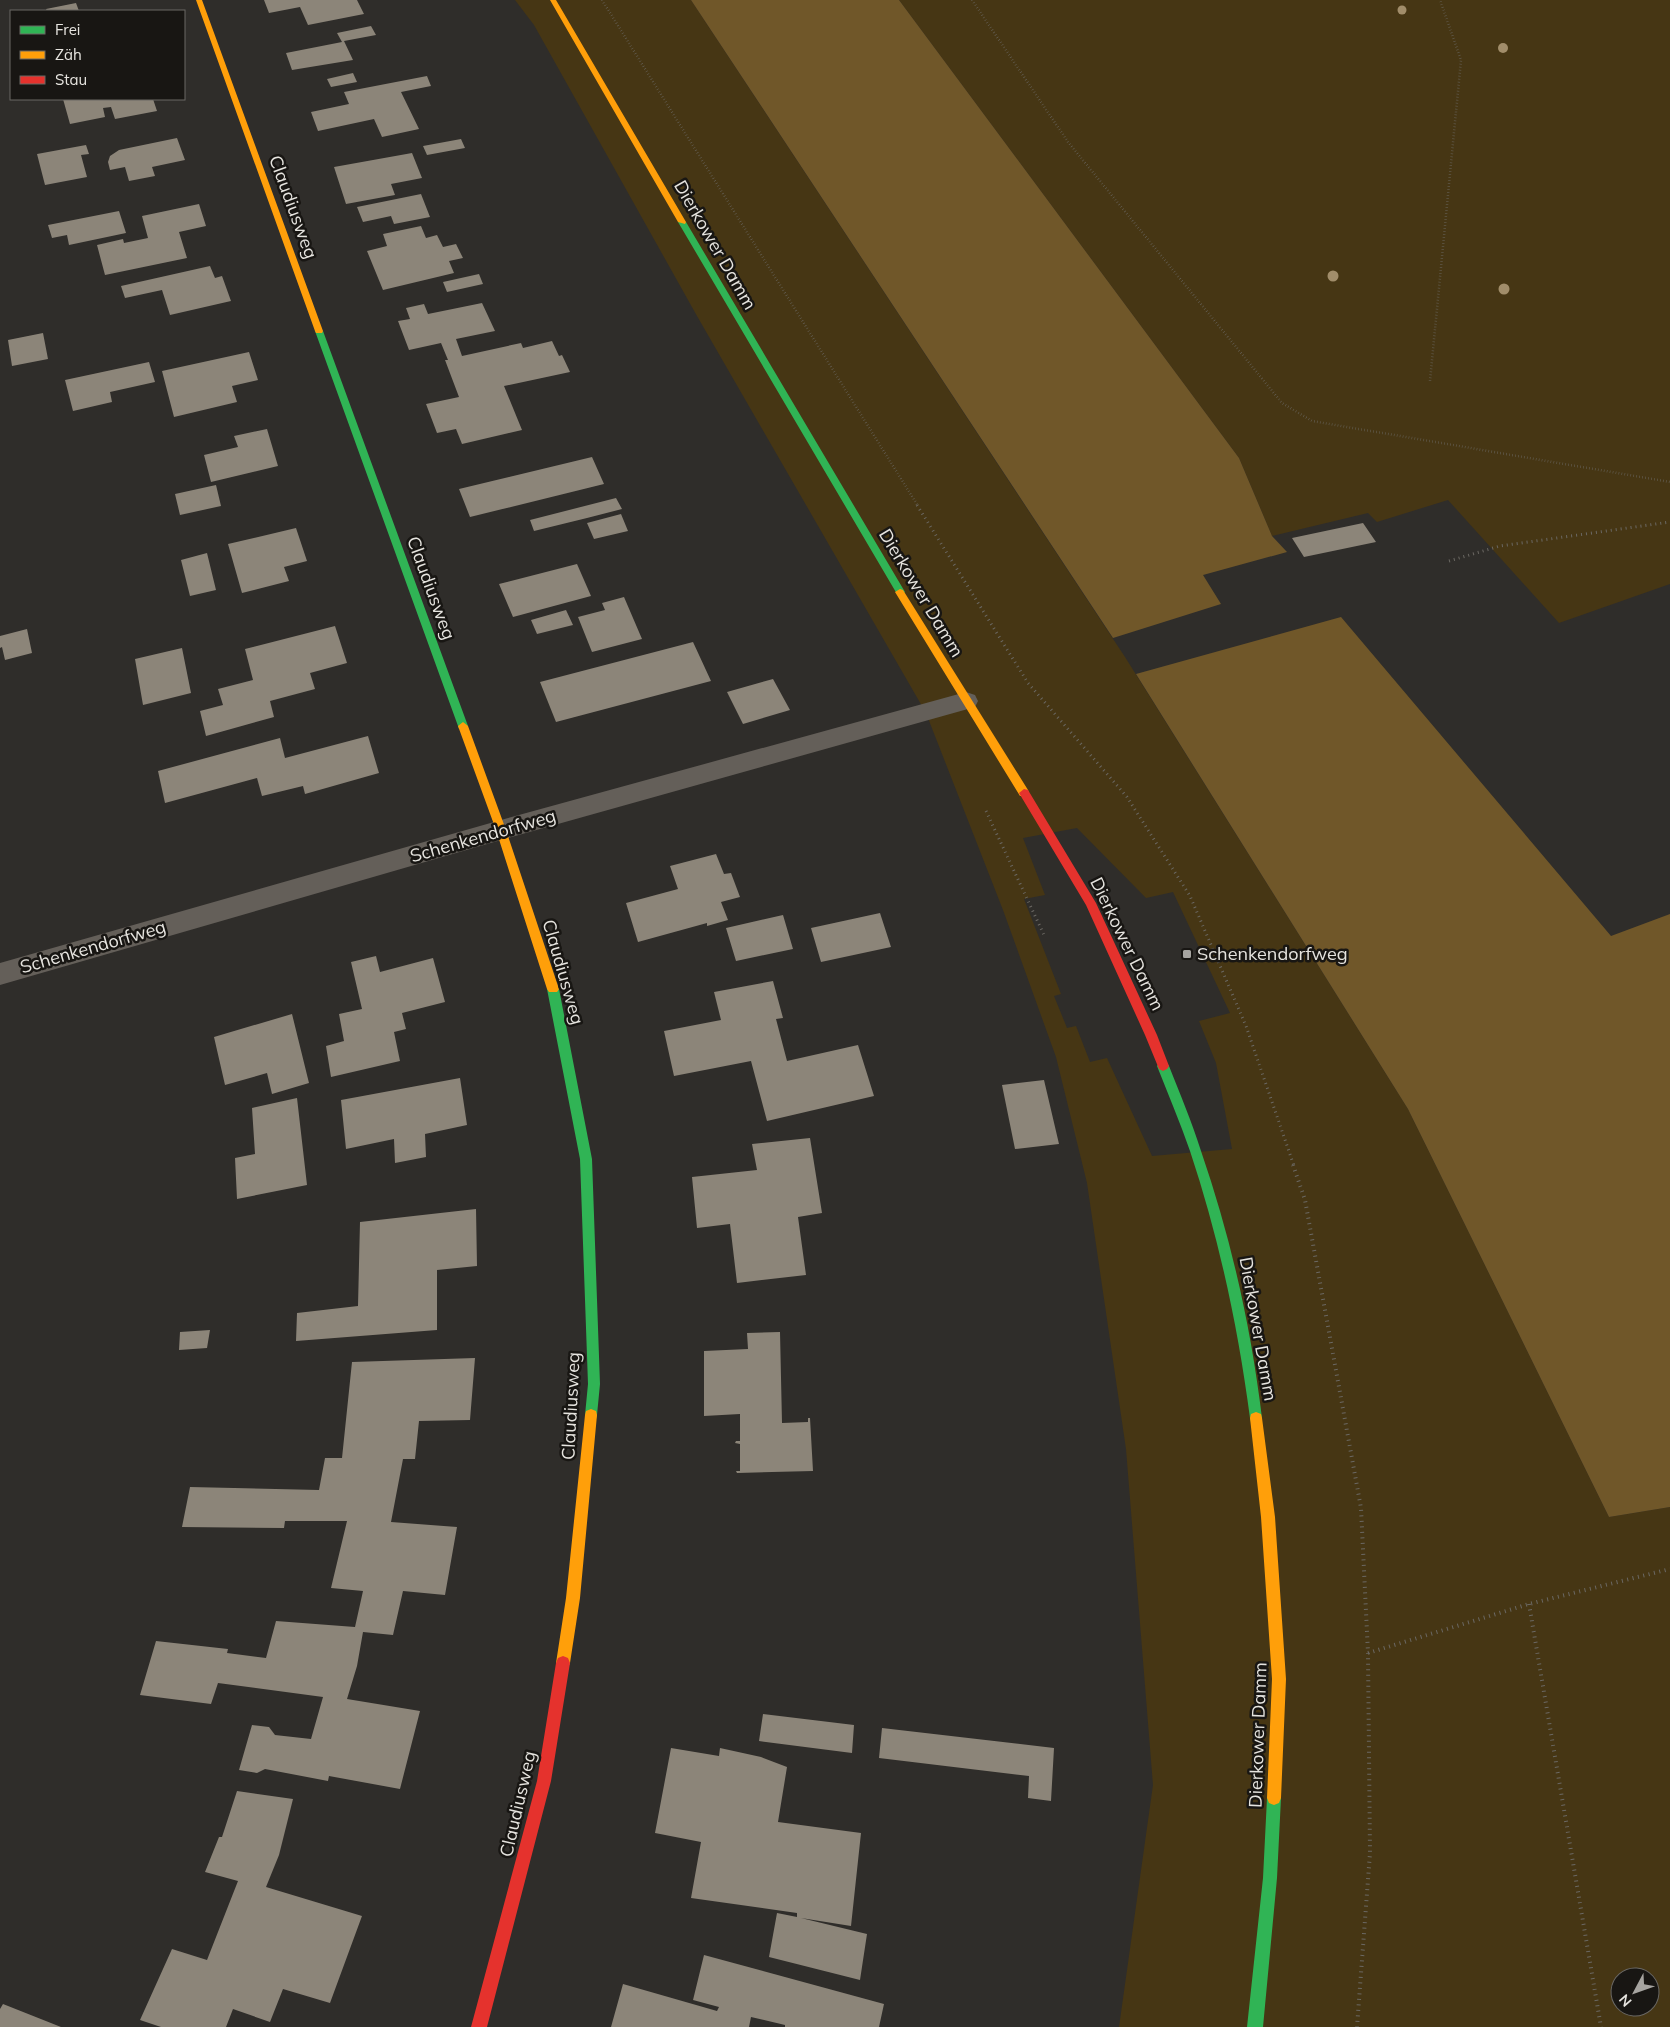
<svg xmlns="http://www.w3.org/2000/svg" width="1670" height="2027" viewBox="0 0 1670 2027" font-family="Mulish,sans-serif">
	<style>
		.green { fill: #463614; fill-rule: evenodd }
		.forest { fill: #705729 }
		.building { fill: #8c8579 }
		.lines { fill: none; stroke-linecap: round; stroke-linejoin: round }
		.path-far2 { stroke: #6b6863; stroke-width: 2.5; stroke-dasharray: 0.5 2.5; stroke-linecap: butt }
		.path-far1 { stroke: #6b6863; stroke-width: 3; stroke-dasharray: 1 4; stroke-linecap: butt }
		.path { stroke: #6b6863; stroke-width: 4; stroke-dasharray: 1 4.5; stroke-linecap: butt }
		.street { fill: #645f59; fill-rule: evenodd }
		.fast { fill: #30b455; fill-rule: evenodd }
		.slow { fill: #ff9f0a; fill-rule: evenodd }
		.jam { fill: #e5322d; fill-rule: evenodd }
		.tree { fill: #a18d6a }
		.poi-dot { fill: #a6a4a0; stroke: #181613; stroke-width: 2 }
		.labels { text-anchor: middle; stroke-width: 5; stroke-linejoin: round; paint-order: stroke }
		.street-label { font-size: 18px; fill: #e6e4df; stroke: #181613 }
		.poi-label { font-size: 18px; fill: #e6e4df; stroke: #181613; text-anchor: start }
	</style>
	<rect width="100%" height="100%" fill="#2f2d2a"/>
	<path class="green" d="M515 0H691L1125 657 1408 1109 1609 1517 1670 1507V2027H1119L1153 1785 1126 1449 1087 1183 1056 1057 1003 910 926 713 697 316 534 25ZM1077 828 1146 898 1173 892 1230 1013 1199 1021 1216 1063 1232 1149 1152 1156 1107 1058 1090 1062 1076 1026 1067 1028 1054 996 1061 994 1024 899 1045 895 1023 838ZM1620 1977H1650V2007H1620Z
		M899 0H1670V584L1559 623 1448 500 1377 522 1368 513 1272 536 1239 458Z"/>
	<path class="forest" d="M691 0H899L1239 458 1272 536 1287 552 1203 575 1221 604 1113 638Z
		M1341 617 1611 936 1670 914V1507L1609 1517 1408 1109 1136 674Z"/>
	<path class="building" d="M264 0H357L364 14 308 25 300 7 269 13Z
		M76 3 79 11H47L46 9Z
		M371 26 376 35 344 41 353 60 292 70 286 53 342 42 337 33Z
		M353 73 357 82 331 87 327 79Z
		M427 76 431 86 401 92 419 129 382 137 374 119 318 131 311 112 349 104 344 92Z
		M63 99H153L157 111 115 119 111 107 103 108 105 117 70 124Z
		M177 138 185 160 152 167 155 176 129 181 125 167 110 170 108 162 110 156 119 150Z
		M461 139 465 148 427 155 423 146Z
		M86 145 89 154 81 155 87 177 45 185 37 154Z
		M412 153 422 178 391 184 395 195 346 204 334 167Z
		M421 194 430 217 394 224 391 216 363 222 357 207Z
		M199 204 206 226 179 232 187 258 105 275 97 245 123 239 124 243 148 238 142 216Z
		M119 211 126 233 69 245 67 235 52 238 48 225Z
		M421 226 426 238 437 235 443 247 456 244 463 258 449 261 454 273 383 290 367 251 387 246 383 234Z
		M210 266 215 278 222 276 231 301 170 315 162 290 125 298 121 286Z
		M479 274 483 284 447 292 443 282Z
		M482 303 495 331 456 339 462 356 521 343 523 348 552 341 559 356 562 355 570 372 504 386 522 430 462 444 456 429 437 433 426 404 459 397 445 360H448L441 343 409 350 398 321 410 319 406 308 424 304 428 314Z
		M43 333 48 359 12 366 8 340Z
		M249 352 258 380 232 386 237 402 174 417 162 371Z
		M149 362 155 382 110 392 112 402 73 411 65 380Z
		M267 429 278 466 211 482 204 455 238 447 234 436Z
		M592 457 604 484 470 517 459 489Z
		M216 485 221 506 180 515 175 494Z
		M616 498 622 509 587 518 534 531 530 520Z
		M621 514 628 531 594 539 587 523Z
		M1363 523 1376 542 1304 557 1292 538Z
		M296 528 307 561 284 567 289 581 242 593 228 544Z
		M207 553 216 590 190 596 181 560Z
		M577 564 591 596 513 617 499 584Z
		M624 597 642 639 592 652 578 617 605 610 602 603Z
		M566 610 573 625 537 634 531 620Z
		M335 626 347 663 310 673 315 689 270 701 274 717 206 736 200 711 223 705 218 689 253 680 245 649Z
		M27 629 32 653 5 660 2 647 0 648V636Z
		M693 642 711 681 556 722 540 682Z
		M182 648 191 693 143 705 135 659Z
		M773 679 790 710 743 724 727 692Z
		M368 736 379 773 305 794 303 786 262 796 257 778 165 803 158 771 280 738 285 758Z
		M716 854 724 874 731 873 740 897 721 902 728 920 707 926V923L638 942 626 903 678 889 670 866Z
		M880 913 891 947 821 962 811 928Z
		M783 915 793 949 736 961 726 928Z
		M376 956 380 972 433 958 445 1002 402 1013 406 1029 394 1032 400 1061 331 1077 326 1046 344 1041 339 1014 362 1009 351 962Z
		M773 981 783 1018 776 1019 787 1061 858 1045 874 1096 767 1121 751 1061 674 1076 664 1031 721 1020 714 992Z
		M292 1014 309 1083 272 1094 267 1073 225 1085 214 1037Z
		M460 1078 467 1125 425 1134 426 1157 395 1163 394 1139 346 1149 341 1100Z
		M1044 1080 1059 1144 1015 1149 1002 1085Z
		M297 1098 307 1185 237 1199 235 1158 255 1154 252 1108Z
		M810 1138 822 1213 798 1217 806 1275 737 1283 730 1224 697 1228 692 1177 757 1170 752 1144Z
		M476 1209 477 1266 437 1270V1330L296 1341 297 1313 358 1306 360 1222Z
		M210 1330 207 1348 179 1350 180 1332Z
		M780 1332 782 1423 808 1422V1418H810L813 1471 737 1473 736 1471H740V1444L735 1443 736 1441H740V1414L704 1416V1351L748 1349 747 1333Z
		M475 1358 470 1420 419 1421 415 1459H403L391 1522 457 1527 445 1595 403 1591 393 1635 363 1632 357 1666 347 1699 420 1711 400 1789 329 1776 328 1781 265 1769 257 1773 239 1770 252 1725 269 1727 275 1735 311 1739 323 1697 218 1683 211 1704 140 1695 156 1641 228 1649 227 1653 266 1658 276 1621 355 1627 363 1591 331 1588 347 1521H285L284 1528 182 1527 190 1487 319 1490 325 1458H342L352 1362Z
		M763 1714 854 1725 852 1753 759 1741Z
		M882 1728 1054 1748 1051 1801 1028 1798 1029 1776 879 1758Z
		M671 1748 719 1756 720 1748 761 1757 787 1767 778 1822 861 1833 851 1926 801 1918 867 1934 860 1980 769 1957 777 1913 797 1917V1913L691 1898 701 1842 655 1833Z
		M237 1791 293 1799 279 1855 266 1887 362 1916 330 2003 283 1989 270 2022 233 2009 226 2027H161L140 2020 172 1949 207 1960 238 1881 205 1872 219 1837H222Z
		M704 1955 884 2004 879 2027H785V2025L751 2017 749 2027H611L623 1984 717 2011 719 2007 693 2000Z
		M3 2004 61 2027H0V2009Z"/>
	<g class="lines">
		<path class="path-far2" d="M602 0 918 506
			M972 0 1068 142 1282 403 1312 421 1670 482
			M1430 381 1461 60 1440 0"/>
		<path class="path-far1" d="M917 505 1028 683 1127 797 1190 896 1246 1026 1294 1166
			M1449 561 1500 546 1670 522
			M986 811 1044 935"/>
		<path class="path" d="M1293 1165 1305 1200 1361 1508 1368 1653 1370 1853 1357 2027
			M1529 1604 1601 2027
			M1368 1653 1529 1604 1670 1569"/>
		<path class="street" d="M966 692 975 695 978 701 975 707 501 840 0 985V963L501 820Z"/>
		<path class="fast" d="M679 220 686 222 905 592 903 594H897L678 222Z
			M319 328 323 331 468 726 467 729H459L458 726 315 331Z
			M553 984 557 986 559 989 592 1159 600 1384 597 1415 596 1419 591 1421 586 1419 585 1415 588 1384 580 1159 547 989 549 986Z
			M1163 1061 1167 1063 1169 1066C1180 1094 1192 1122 1201 1151 1231 1238 1251 1327 1262 1418L1261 1422 1256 1424 1251 1422 1250 1418C1238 1327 1219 1238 1190 1151 1180 1122 1168 1094 1157 1066L1159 1063Z
			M1274 1791 1279 1793 1281 1798 1277 1878 1263 2027H1247L1263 1878 1267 1798 1269 1793Z"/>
		<path class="slow" d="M196 0H202L323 331 322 333H316L315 331Z
			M550 0H556L686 222 685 224 678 222Z
			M900 589 903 590 1028 790 1029 793 1028 796H1020L895 592Z
			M463 722 468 726 506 830 559 989 557 992H549L547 989 496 830 458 726Z
			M591 1409 596 1411 597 1415 580 1598 570 1663 568 1668 563 1670 558 1668 556 1663 566 1598 585 1415 586 1411Z
			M1256 1412 1261 1414 1262 1418 1275 1517 1286 1679 1281 1798 1279 1803 1274 1805 1269 1803 1267 1798 1272 1679 1261 1517 1250 1418 1251 1414Z"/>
		<path class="jam" d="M1024 789 1028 790 1096 903 1157 1035 1169 1066 1167 1069 1163 1071 1159 1069 1145 1035 1086 905 1019 793Z
			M563 1656 568 1658 570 1663 551 1781 487 2027H471L537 1781 556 1663 558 1658Z"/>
	</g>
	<g class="tree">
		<circle cx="1402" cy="10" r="4.5"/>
		<circle cx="1503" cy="48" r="5"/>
		<circle cx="1333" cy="276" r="5.5"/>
		<circle cx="1504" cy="289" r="5.5"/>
	</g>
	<rect class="poi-dot" x="1182" y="949" width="10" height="10" rx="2.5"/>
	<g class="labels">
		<g class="street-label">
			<text transform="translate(293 207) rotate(70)" y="6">Claudiusweg</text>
			<text transform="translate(715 245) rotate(60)" y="6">Dierkower Damm</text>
			<text transform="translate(431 588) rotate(70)" y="6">Claudiusweg</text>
			<text transform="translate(921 593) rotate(59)" y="6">Dierkower Damm</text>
			<text transform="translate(483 836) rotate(-16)" y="6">Schenkendorfweg</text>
			<text transform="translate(1127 944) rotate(64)" y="6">Dierkower Damm</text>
			<text transform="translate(93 947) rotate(-16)" y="6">Schenkendorfweg</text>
			<text transform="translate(563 972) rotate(74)" y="6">Claudiusweg</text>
			<text transform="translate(1258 1329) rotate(80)" y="6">Dierkower Damm</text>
			<text transform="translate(571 1406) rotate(-87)" y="6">Claudiusweg</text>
			<text transform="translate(1258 1735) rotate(-88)" y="6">Dierkower Damm</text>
			<text transform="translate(518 1804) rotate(-77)" y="6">Claudiusweg</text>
		</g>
		<g class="poi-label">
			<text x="1197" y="960">Schenkendorfweg</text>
		</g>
	</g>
	<rect x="10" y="10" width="175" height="90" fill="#181613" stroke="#6a6865"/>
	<rect x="20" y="26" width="25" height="8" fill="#30b455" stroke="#6a6865"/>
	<text x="55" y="35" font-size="15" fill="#e6e4df">Frei</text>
	<rect x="20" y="51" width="25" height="8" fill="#ff9f0a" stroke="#6a6865"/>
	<text x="55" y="60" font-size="15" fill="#e6e4df">Zäh</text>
	<rect x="20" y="76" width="25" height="8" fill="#e5322d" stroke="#6a6865"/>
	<text x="55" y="85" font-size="15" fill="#e6e4df">Stau</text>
	<g transform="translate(1635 1992) rotate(229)"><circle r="24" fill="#181613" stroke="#6a6865"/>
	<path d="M0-4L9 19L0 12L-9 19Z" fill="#a6a4a0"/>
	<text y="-8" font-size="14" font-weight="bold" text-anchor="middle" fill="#e6e4df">N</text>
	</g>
</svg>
